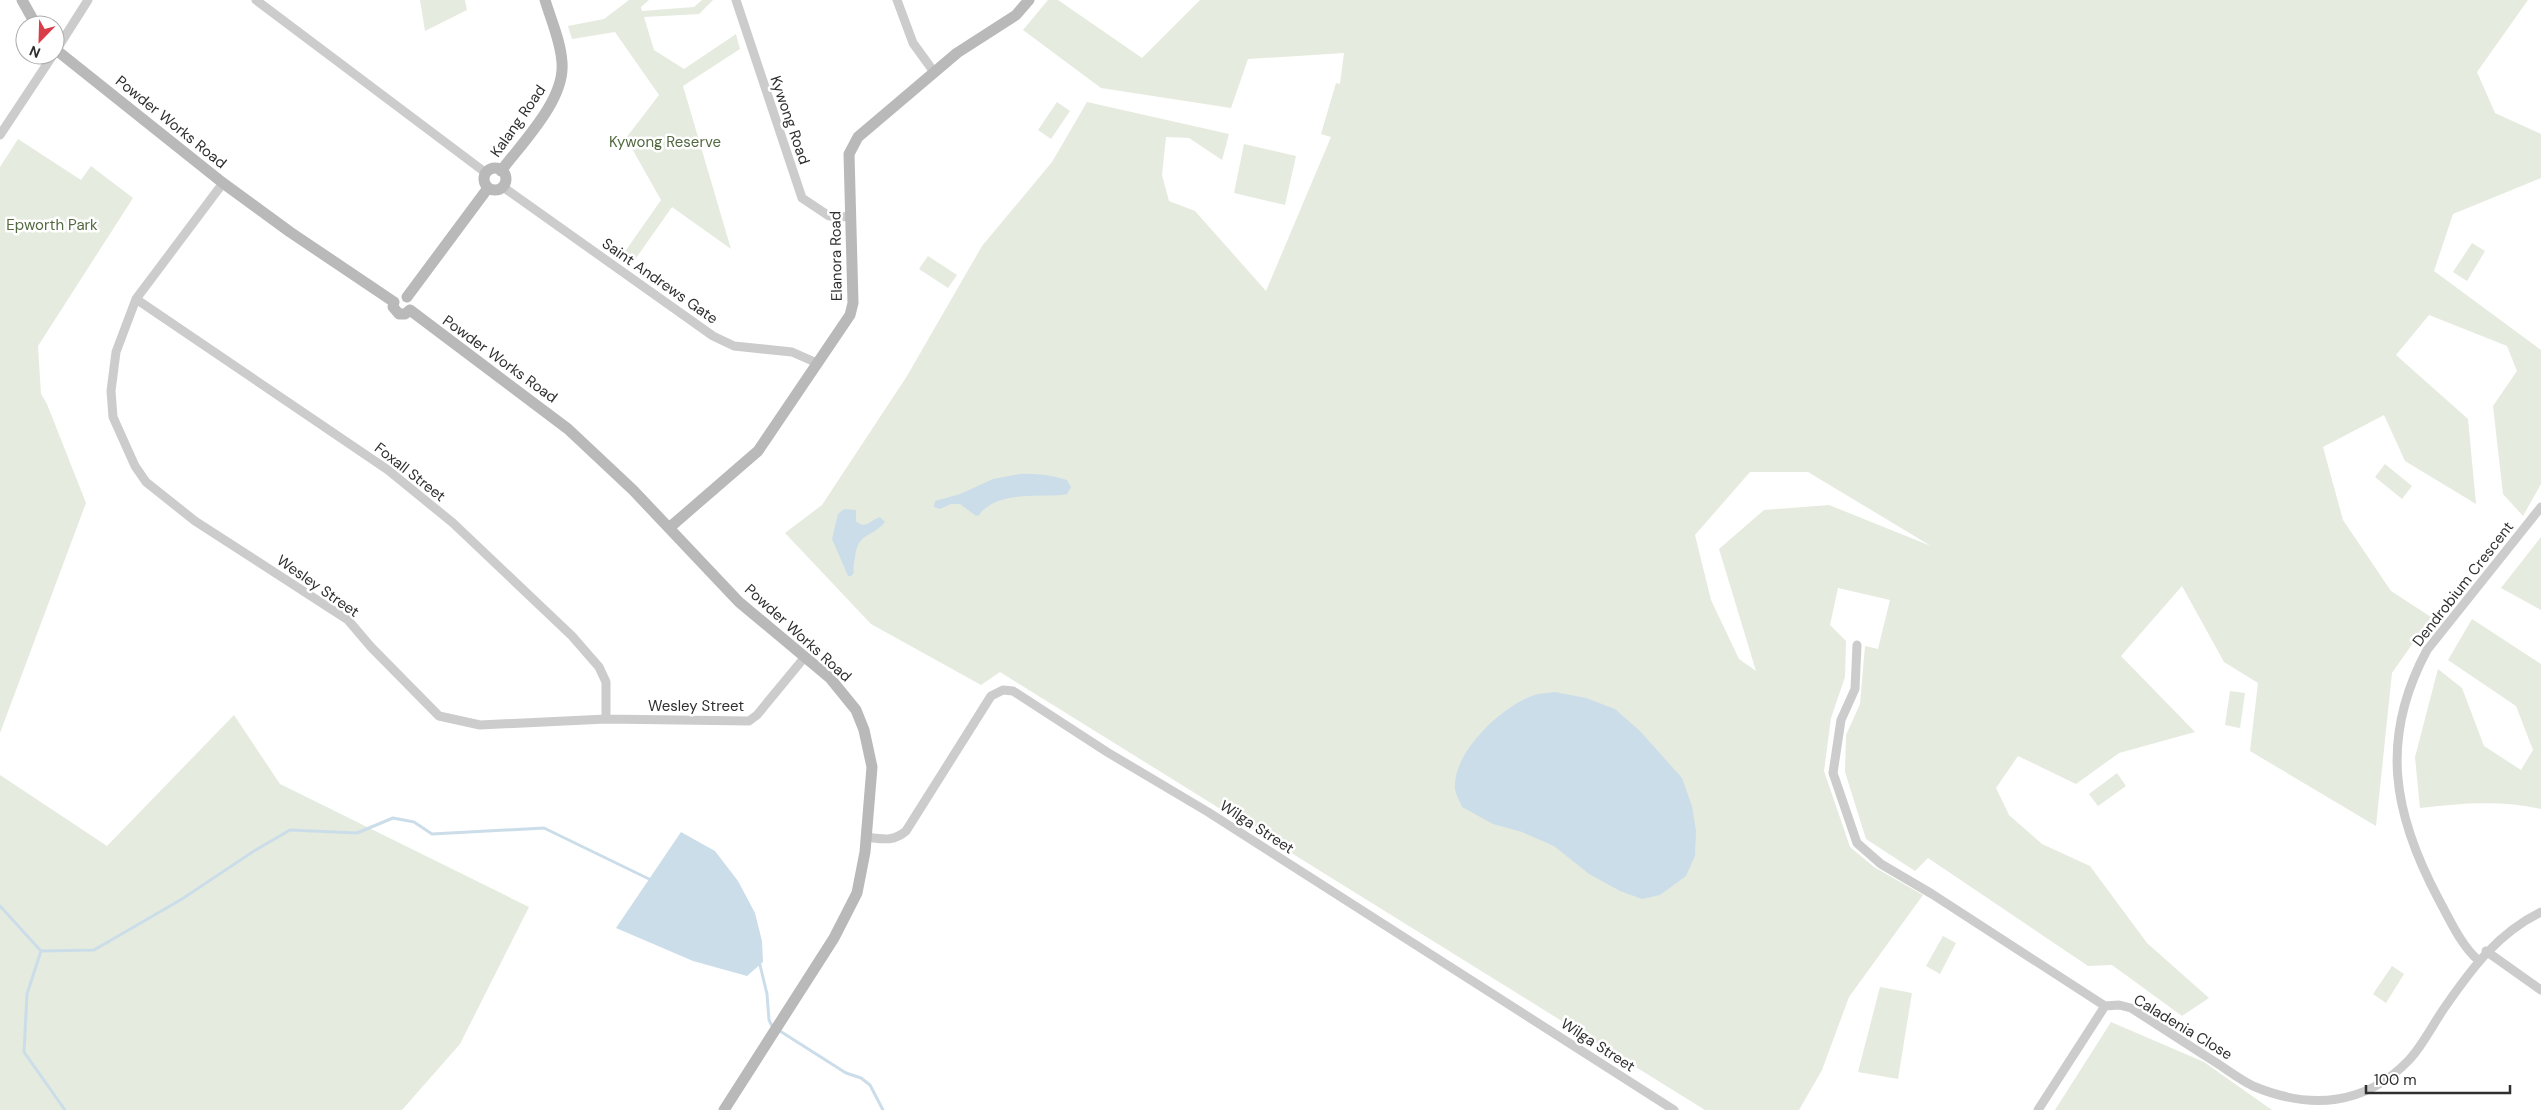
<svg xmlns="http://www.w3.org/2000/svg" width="2541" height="1110" viewBox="0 0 2541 1110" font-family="'DM Sans',sans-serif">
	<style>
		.green { fill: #e5ebde; fill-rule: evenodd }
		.water { fill: #ccddea }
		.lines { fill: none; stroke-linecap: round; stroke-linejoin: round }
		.stream { stroke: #ccddea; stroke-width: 3 }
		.street { stroke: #ccc; stroke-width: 9 }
		.secondary { stroke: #b9b9b9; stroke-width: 11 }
		.labels { text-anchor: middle; stroke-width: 5; stroke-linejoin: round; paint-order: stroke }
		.street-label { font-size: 15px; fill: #2f2f2f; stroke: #fff }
		.park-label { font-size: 15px; fill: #52683f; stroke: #fff }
	</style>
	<rect width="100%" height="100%" fill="#fff"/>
	<path class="green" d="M420 0H465L467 10 425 31Z
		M629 0H649L641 7 642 11 694 7 702 0H713L699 14 644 17 654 50 684 69 736 34 740 49 683 86 731 249 672 207 634 261 624 253 661 200 626 138 659 95 615 32 572 39 568 26 604 19Z
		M1048 0H1058L1142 58 1200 0H2528L2477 72 2495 113 2541 134V178L2453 214 2434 271 2541 350V484L2523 516 2503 494 2493 406 2517 371 2507 346 2429 315 2396 355 2468 419 2476 504 2405 461 2384 415 2323 447 2343 520 2391 591 2431 617 2392 673 2376 826 2250 751 2258 683 2224 662 2182 586 2121 656 2195 732 2119 753 2076 784 2018 756 1996 788 2009 815 2042 844 2090 866 2147 943 2209 998 2182 1016 2112 965 2088 966 1928 858 1915 871 1866 839 1845 772 1846 735 1860 704 1865 646 1878 649 1890 600 1838 588 1830 625 1846 641 1845 677 1831 718 1824 771 1850 847 1874 867 1923 895 1849 997 1822 1070 1799 1110H1705L1000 672 981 685 871 624 785 533 822 505 907 376 982 246 1052 162 1087 102 1229 134 1222 160 1189 138 1166 137 1162 175 1169 201 1195 211 1266 291 1331 137 1321 134 1336 83 1340 84 1344 53 1248 59 1231 108 1101 88 1023 30ZM1750 472H1808L1931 546 1829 505 1764 510 1719 549 1756 671 1739 659 1711 600 1695 535Z
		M1057 102 1070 111 1051 139 1038 130Z
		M18 139 81 180 91 166 133 198 38 346 41 394 47 404 86 503 0 733V167Z
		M1244 144 1296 156 1285 205 1234 193Z
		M2472 243 2485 251 2467 281 2453 272Z
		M928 256 957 275 948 288 919 269Z
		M2385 464 2412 486 2402 499 2375 477Z
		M2541 537V610L2501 588Z
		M2472 619 2541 664V809C2501 800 2461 803 2420 808L2415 757 2438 669 2462 688 2484 746 2521 770 2533 750 2516 706 2448 660Z
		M2230 691 2245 693 2240 728 2225 725Z
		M234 715 280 784 529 907 460 1044 402 1110H0V775L107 846Z
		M2117 773 2126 786 2098 806 2089 794Z
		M1943 936 1956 943 1940 974 1926 966Z
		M2392 966 2404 974 2386 1003 2373 994Z
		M1880 987 1912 993 1898 1079 1858 1072Z
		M2111 1022 2204 1062 2272 1110H2055Z"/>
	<path class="water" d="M1020 474C1036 473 1051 475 1067 480L1071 487 1067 494 1062 495C1037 497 996 491 979 515L976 516 960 504H951L940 509 934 507 935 501 960 494 993 479Z
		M844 509 856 510V521C865 530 871 520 880 517L885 522C872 538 858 532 855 557 854 563 853 567 854 573L851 576H848L832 539 838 514Z
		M1555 692 1586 698 1615 709 1640 731 1682 778 1692 806 1696 831 1695 856 1686 876 1660 895 1642 899 1620 891 1589 874 1554 846 1522 832 1493 824 1462 807C1460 802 1456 795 1455 789 1452 753 1501 707 1532 696 1539 693 1548 693 1555 692Z
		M681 832 715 851 738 881 755 913 762 941 763 962 747 976 693 961 616 928Z"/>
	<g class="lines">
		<path class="stream" d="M0 906 41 951
			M41 951 94 950 182 899 254 851 290 830 357 833 393 818 414 822 432 834 544 828 649 879
			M41 951 27 994 24 1052 65 1110
			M760 965 767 994 769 1020 772 1026 846 1073 861 1078 870 1085 883 1110"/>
		<path class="street" d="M256 0 486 173
			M736 0 802 198 829 216 850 217
			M897 0 913 43 934 72
			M55 52 88 0
			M0 135 53 55
			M223 183 136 299 116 352 111 391 113 417 135 466 146 482 195 521 348 620 371 647 439 716 480 725 606 719 749 721 757 715 804 658
			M503 187 713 336 734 346 792 352 817 363
			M136 299 388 470 453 523 572 636 599 667 606 682V719
			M1857 645 1855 689 1841 720 1833 773 1857 843 1881 864 1932 894 2105 1006 2119 1005 2131 1008C2158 1025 2185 1043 2212 1060 2225 1068 2239 1079 2253 1086 2310 1110 2365 1106 2409 1060 2423 1045 2433 1024 2445 1007 2472 968 2498 933 2541 912
			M866 837C883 839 893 842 906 831L991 696 1003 690 1013 691 1107 752 1208 812 1674 1110
			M2486 951 2541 990
			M2478 960C2461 945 2450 920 2439 900 2393 814 2379 739 2427 650L2541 507
			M2038 1110 2105 1006"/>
		<path class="secondary" d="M22 0 36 25
			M55 49 223 183 290 232 394 302
			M484 179a11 11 0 1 1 22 0a11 11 0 1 1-22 0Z
			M501 171C522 143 565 100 562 63 561 42 551 20 545 0
			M407 297 488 188
			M394 302 393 307 399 314H405L410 310
			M410 310 568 429 633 490 739 602 830 678 856 710 864 730 872 767 865 852 857 893 834 938 724 1110
			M669 528 758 451 850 315 853 303 849 154 858 137 957 53 1016 15 1029 0"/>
	</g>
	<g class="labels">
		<g class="street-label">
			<text transform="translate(790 120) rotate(71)" y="5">Kywong Road</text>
			<text transform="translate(518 121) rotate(-55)" y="5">Kalang Road</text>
			<text transform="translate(171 122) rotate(39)" y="5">Powder Works Road</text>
			<text transform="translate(836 256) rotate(-91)" y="5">Elanora Road</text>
			<text transform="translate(660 281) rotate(35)" y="5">Saint Andrews Gate</text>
			<text transform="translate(500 359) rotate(36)" y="5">Powder Works Road</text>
			<text transform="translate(410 472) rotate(38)" y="5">Foxall Street</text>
			<text transform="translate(2463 584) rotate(-52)" y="5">Dendrobium Crescent</text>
			<text transform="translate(318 586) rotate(35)" y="5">Wesley Street</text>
			<text transform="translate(798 633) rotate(42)" y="5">Powder Works Road</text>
			<text x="696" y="711">Wesley Street</text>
			<text transform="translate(1257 827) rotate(33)" y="5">Wilga Street</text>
			<text transform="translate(2183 1027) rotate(31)" y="5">Caladenia Close</text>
			<text transform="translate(1598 1045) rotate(33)" y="5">Wilga Street</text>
		</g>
		<g class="park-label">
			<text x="665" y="147">Kywong Reserve</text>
			<text x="52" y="230">Epworth Park</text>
		</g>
	</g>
	<g transform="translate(40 40) rotate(203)"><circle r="24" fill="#ffffff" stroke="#acacac"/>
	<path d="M0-4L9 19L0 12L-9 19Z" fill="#d93e48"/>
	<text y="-8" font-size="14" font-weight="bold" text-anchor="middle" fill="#2f2f2f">N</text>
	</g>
	<path d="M2366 1085v8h144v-8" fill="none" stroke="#2f2f2f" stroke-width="2.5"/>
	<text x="2374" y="1085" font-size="15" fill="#2f2f2f" stroke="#ffffff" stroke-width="4" paint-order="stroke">100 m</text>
</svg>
